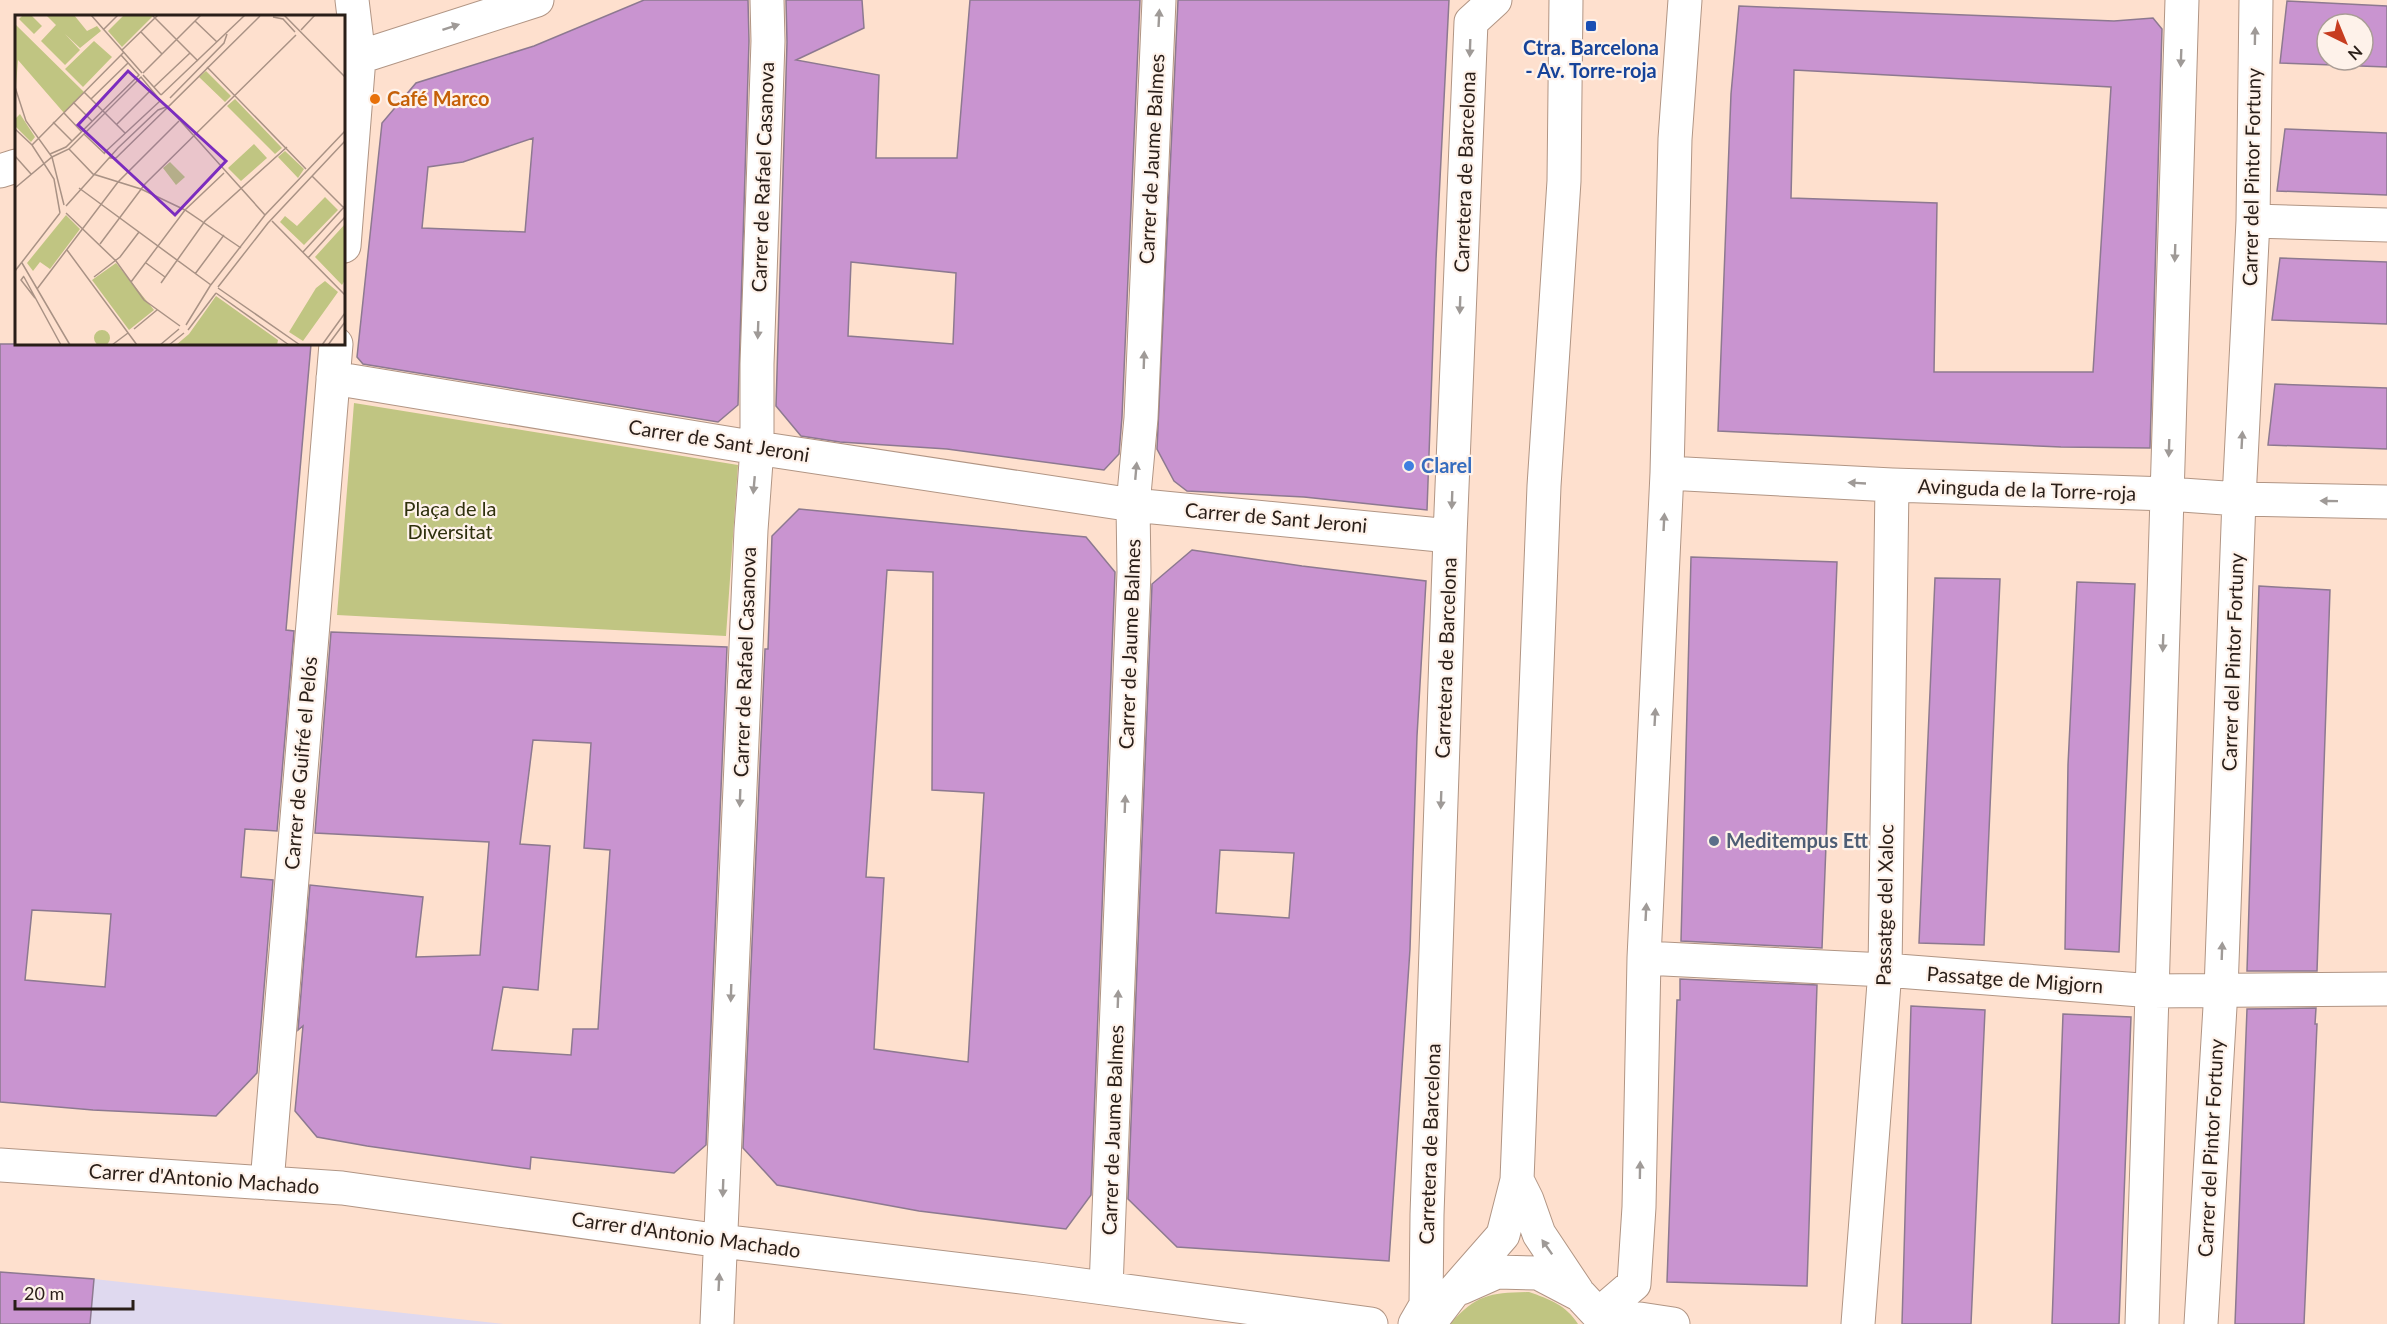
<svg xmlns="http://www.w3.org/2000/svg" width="2387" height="1324" viewBox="0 0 2387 1324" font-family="Lato,sans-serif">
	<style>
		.education { fill: #dfd9ef }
		.green { fill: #c0c582 }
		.building { fill: #c994d0; stroke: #8d7990; stroke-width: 1.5; fill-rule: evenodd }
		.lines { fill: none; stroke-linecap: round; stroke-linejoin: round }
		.minor-casing { stroke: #b19584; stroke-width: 35 }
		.minor { stroke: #fff; stroke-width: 33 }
		.oneway { fill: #9f9a97 }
		.transit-dot { fill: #1a4fb4; stroke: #fef2ea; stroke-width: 2 }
		.food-dot { fill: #e8710a; stroke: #fef2ea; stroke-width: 2 }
		.shop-dot { fill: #3f7fe0; stroke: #fef2ea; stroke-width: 2 }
		.service-dot { fill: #5c6f8a; stroke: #fef2ea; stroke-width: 2 }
		.labels { text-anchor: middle; stroke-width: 4.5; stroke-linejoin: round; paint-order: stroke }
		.transit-label { font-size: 20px; font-weight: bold; fill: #164399; stroke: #fef2ea }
		.food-label { font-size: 20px; font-weight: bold; fill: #c56008; stroke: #fef2ea; text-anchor: start }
		.street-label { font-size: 20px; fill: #291e18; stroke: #fef2ea }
		.shop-label { font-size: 20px; font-weight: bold; fill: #366cbe; stroke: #fef2ea; text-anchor: start }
		.park-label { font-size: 20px; fill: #2e300d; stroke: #fef2ea }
		.service-label { font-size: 20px; font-weight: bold; fill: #4e5e75; stroke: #fef2ea; text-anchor: start }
		.inset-road { fill: none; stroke: #a99285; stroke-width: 1.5 }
		.view { fill: #7b2cbf; fill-opacity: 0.15; stroke: #7b2cbf; stroke-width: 3 }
		.inset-edge { fill: none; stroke: #291e18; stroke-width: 3 }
	</style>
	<rect width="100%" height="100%" fill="#fee0ce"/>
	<path class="education" d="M0 1272 94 1279 504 1324H0Z"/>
	<path class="green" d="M354 403 738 465 726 636 337 615Z
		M1529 1292C1549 1299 1566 1305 1578 1324H1450C1477 1294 1490 1293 1529 1292Z"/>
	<path class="building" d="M644 0H748L749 41 738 405 718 422 363 364 357 357 382 123 416 83 534 46ZM533 138 525 232 422 228 428 167 463 162Z
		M786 0H862L864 28 796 60 879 75 876 158H957L970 0H1140L1122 417 1119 454 1104 470 947 449 840 442 801 436 776 406 787 42ZM851 262 956 273 953 344 848 336Z
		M1178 0H1449L1436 259 1427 510 1304 497 1187 491 1174 481 1157 449Z
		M2287 1 2387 6V67L2280 63ZM2327 24H2363V60H2327Z
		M1739 6 2114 21 2153 18 2162 29 2150 448 2061 447 1718 431 1731 94ZM1794 70 2111 87 2093 372H1934L1937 203 1791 198Z
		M2285 129 2387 133V195L2277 191Z
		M2280 258 2387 262V324L2272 320Z
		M0 344H311L286 630 294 631 277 831 245 829 241 877 273 880 257 1073 216 1116 93 1110 0 1102ZM32 910 111 914 105 987 25 980Z
		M2275 384 2387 388V449L2268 445Z
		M799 509 1086 537 1115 572 1091 1195 1066 1229 919 1211 777 1185 743 1148 765 649H768L772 536ZM887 570 933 572 932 790 984 793 968 1062 874 1049 884 878 866 877Z
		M1192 550 1302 566 1426 581 1417 736 1410 949 1389 1261 1177 1247 1128 1199 1152 584ZM1220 850 1294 853 1289 918 1216 913Z
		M1691 557 1837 562 1822 948 1681 941Z
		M1935 578 2000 579 1984 945 1919 943Z
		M2077 582 2135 584 2119 952 2065 949 2068 765Z
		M2259 586 2330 590 2317 971H2247Z
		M331 632 727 647 706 1145 674 1173 531 1157 530 1169 367 1146 317 1137 295 1111 303 1026 298 1030 310 885 423 897 416 957 480 955 489 842 315 833ZM533 740 591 743 584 848 610 850 598 1029H573L571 1055 492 1050 503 987 538 990 550 846 520 844Z
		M1680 979 1817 985 1807 1286 1667 1282 1677 1000H1680Z
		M1911 1006 1985 1010 1971 1324H1902Z
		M2316 1008 2315 1024H2317L2304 1324H2235L2247 1009Z
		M2063 1014 2131 1017 2119 1324H2052Z
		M0 1272 94 1279 90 1324H0Z"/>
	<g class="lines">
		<g class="minor-casing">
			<path id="minor" d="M344 62 537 0
				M0 171 16 166
				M2253 221 2387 225
				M344 246 359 58 352 0
				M333 378 757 448 1133 505 1450 536
				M1667 473 1892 485 2168 494 2239 499 2387 502
				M1644 958 1885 970 2153 991 2387 989
				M0 1165 342 1188 721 1241 1037 1279 1371 1324
				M1517 1180 1527 1200 1539 1234 1577 1291
				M267 1183 336 344
				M1106 1288 1134 572 1133 505 1141 418 1159 0
				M1461 1288 1497 1272 1538 1273 1580 1295 1607 1324
				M1599 1314 1634 1284 1639 1207 1644 958 1667 473 1675 139 1685 0
				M717 1324 751 530 757 448V364L768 41 767 0
				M1415 1324 1426 1305 1427 1215 1450 536 1471 22 1495 0
				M1429 1324 1454 1291 1503 1235 1517 1180 1544 486 1564 181 1566 0
				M1631 1324 1640 1319 1673 1324
				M1858 1324 1885 970 1892 485
				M2142 1324 2182 0
				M2201 1324 2221 990 2239 499 2253 221 2256 0"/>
		</g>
		<use href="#minor" class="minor"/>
	</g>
	<defs><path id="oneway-solid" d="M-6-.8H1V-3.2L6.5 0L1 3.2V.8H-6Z" transform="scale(1.5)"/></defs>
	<g class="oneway">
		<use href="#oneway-solid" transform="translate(1159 18) rotate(-87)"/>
		<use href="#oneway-solid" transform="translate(451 27) rotate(-18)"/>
		<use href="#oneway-solid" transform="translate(2255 36) rotate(-89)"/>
		<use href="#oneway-solid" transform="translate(1470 48) rotate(92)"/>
		<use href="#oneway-solid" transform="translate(2181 58) rotate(92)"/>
		<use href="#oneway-solid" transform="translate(2175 253) rotate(92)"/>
		<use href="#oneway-solid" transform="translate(1460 305) rotate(92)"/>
		<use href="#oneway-solid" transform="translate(758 330) rotate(92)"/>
		<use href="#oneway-solid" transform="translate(1144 360) rotate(-88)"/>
		<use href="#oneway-solid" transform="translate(2242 440) rotate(-87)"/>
		<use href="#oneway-solid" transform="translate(2169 448) rotate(92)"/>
		<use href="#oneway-solid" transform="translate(1136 471) rotate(-85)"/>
		<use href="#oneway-solid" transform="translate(1857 483) rotate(-177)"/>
		<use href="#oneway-solid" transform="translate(754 485) rotate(95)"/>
		<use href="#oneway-solid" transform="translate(1452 500) rotate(92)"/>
		<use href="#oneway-solid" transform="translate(2329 501) rotate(-179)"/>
		<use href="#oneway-solid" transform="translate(1664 522) rotate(-87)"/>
		<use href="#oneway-solid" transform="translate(2163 643) rotate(92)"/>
		<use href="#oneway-solid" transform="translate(1655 717) rotate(-87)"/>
		<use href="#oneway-solid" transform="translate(740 798) rotate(92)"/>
		<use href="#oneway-solid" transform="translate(1441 800) rotate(92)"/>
		<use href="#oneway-solid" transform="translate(1125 804) rotate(-88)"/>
		<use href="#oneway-solid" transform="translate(1646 912) rotate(-87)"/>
		<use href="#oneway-solid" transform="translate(2222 951) rotate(-88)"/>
		<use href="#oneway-solid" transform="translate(731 993) rotate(92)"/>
		<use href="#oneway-solid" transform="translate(1118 999) rotate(-88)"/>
		<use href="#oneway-solid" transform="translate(1640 1170) rotate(-89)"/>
		<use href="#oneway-solid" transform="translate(723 1188) rotate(92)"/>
		<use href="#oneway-solid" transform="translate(1547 1247) rotate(-125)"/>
		<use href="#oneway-solid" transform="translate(719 1282) rotate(-87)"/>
	</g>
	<rect class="transit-dot" x="1585" y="20" width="12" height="12" rx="3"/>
	<circle class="food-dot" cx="375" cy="99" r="6"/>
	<circle class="shop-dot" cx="1409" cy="466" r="6"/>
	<circle class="service-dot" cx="1714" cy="841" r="6"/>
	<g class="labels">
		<g class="transit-label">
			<text x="1591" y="55">Ctra. Barcelona<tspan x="1591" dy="23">- Av. Torre-roja</tspan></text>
		</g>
		<g class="food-label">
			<text x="387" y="106">Café Marco</text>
		</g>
		<g class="street-label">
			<text transform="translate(1152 159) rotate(-87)" y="7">Carrer de Jaume Balmes</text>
			<text transform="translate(1465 172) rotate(-88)" y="7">Carretera de Barcelona</text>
			<text transform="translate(763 177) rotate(-88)" y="7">Carrer de Rafael Casanova</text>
			<text transform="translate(2252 177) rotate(-89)" y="7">Carrer del Pintor Fortuny</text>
			<text transform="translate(719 441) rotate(9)" y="7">Carrer de Sant Jeroni</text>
			<text transform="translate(2027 490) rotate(2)" y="7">Avinguda de la Torre-roja</text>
			<text transform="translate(1276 518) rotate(5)" y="7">Carrer de Sant Jeroni</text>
			<text transform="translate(1130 644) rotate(-88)" y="7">Carrer de Jaume Balmes</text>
			<text transform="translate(1446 658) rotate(-88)" y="7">Carretera de Barcelona</text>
			<text transform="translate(745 662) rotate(-88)" y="7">Carrer de Rafael Casanova</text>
			<text transform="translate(2233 662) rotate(-88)" y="7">Carrer del Pintor Fortuny</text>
			<text transform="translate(301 763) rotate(-85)" y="7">Carrer de Guifré el Pelós</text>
			<text transform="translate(1885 905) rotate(-89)" y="7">Passatge del Xaloc</text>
			<text transform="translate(2015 980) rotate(4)" y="7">Passatge de Migjorn</text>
			<text transform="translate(1113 1130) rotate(-88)" y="7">Carrer de Jaume Balmes</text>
			<text transform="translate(1430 1144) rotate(-88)" y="7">Carretera de Barcelona</text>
			<text transform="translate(2211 1148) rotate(-87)" y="7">Carrer del Pintor Fortuny</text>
			<text transform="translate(204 1179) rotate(4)" y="7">Carrer d'Antonio Machado</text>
			<text transform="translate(686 1235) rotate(8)" y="7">Carrer d'Antonio Machado</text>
		</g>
		<g class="shop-label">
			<text x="1421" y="473">Clarel</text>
		</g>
		<g class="park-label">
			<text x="450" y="516">Plaça de la<tspan x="450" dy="23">Diversitat</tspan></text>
		</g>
		<g class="service-label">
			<text x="1726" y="848">Meditempus Ett</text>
		</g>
	</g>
	<g transform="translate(15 15)">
		<rect width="330" height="330" fill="#fee0ce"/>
		<path d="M8 0H16L27 11 19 19 4 4ZM31 0H59L72 16 82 11 86 16 65 33 50 19 65 35 50 50 26 26 41 10ZM109 0 138 1 107 32 93 16ZM0 9 69 77 49 98 3 45 1 70ZM79 26 97 42 68 72 50 54ZM191 56 216 81 210 87 184 62ZM220 84 267 133 260 139 212 91ZM5 99 20 122 16 127 0 111V104ZM239 129 252 143 226 166 213 153ZM270 136 289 154 283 163 263 142ZM155 147 170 162 161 170 148 153ZM310 182 323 195 289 230 265 207 270 201 282 211ZM51 200 65 214 35 254 25 247 18 256 12 248ZM330 209V265L327 270 300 242ZM101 248 139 295 114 315 77 265ZM310 266 323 277 288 326 274 317 301 273ZM201 281 263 325 262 330H161L174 319ZM79 323a8 8 0 1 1 16 0a8 8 0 1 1-16 0Z" fill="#c0c582"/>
		<path class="inset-road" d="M76 0 127 58M137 0 183 46M269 0 330 62M258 2 268 4 280 17M180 6 202 27M88 15 103 0M286 15 300 0M126 17 147 39M107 35 143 0M192 52 291 154M128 58 186 0M128 60 146 80M0 72 11 106 37 142 49 190M139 72 175 38M69 77 110 118M146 80 230 0M155 83 209 28 212 19M76 84 113 48M58 87 77 106M153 92 250 200M49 98 66 116M38 107 57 126M102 109 136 75M0 114 17 130 39 164 45 198M69 119 90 139M17 130 109 37M54 134 78 159 126 174 170 195 226 233M89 138 145 86M35 139 51 132 124 60 106 40M0 141 16 159M94 143H101L153 92M297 161 330 194M0 173 37 142 54 134 126 62 145 85M64 173 196 270M51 191 103 133 143 95 154 91 245 1M51 198 101 246 129 285 165 311M257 206 330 280M85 229 130 169 281 20M52 235 122 330M288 237 330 191M293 243 330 202M7 248 55 330M131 248 150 262M0 256 45 198M180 259 209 220M9 261 6 265 20 283M9 262 46 330M79 262 105 242 124 217M116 267 170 195 209 158M146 268 190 206 272 132M203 272 253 208 330 126M203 273 285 330M22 274 103 167 164 106M201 278 274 330M171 310 195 271 250 200 330 116M119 314 142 295M173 315 201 278M97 330 113 318M145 330 164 314M154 330 169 318M307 330 330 298M313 330 330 307"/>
		<path class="view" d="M113 56 211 146 160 200 63 110Z"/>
		<rect width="330" height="330" class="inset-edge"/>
	</g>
	<g transform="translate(2345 42) rotate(137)"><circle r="28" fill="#fef2ea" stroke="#a99d96" stroke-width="1.5"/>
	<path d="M0-4.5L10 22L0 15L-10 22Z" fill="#c73d20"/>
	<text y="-9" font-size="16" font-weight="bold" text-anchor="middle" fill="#291e18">N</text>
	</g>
	<path d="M15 1300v9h118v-9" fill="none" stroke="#291e18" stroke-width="3"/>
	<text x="24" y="1300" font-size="18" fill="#291e18" stroke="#fef2ea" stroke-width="4.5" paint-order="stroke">20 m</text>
</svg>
